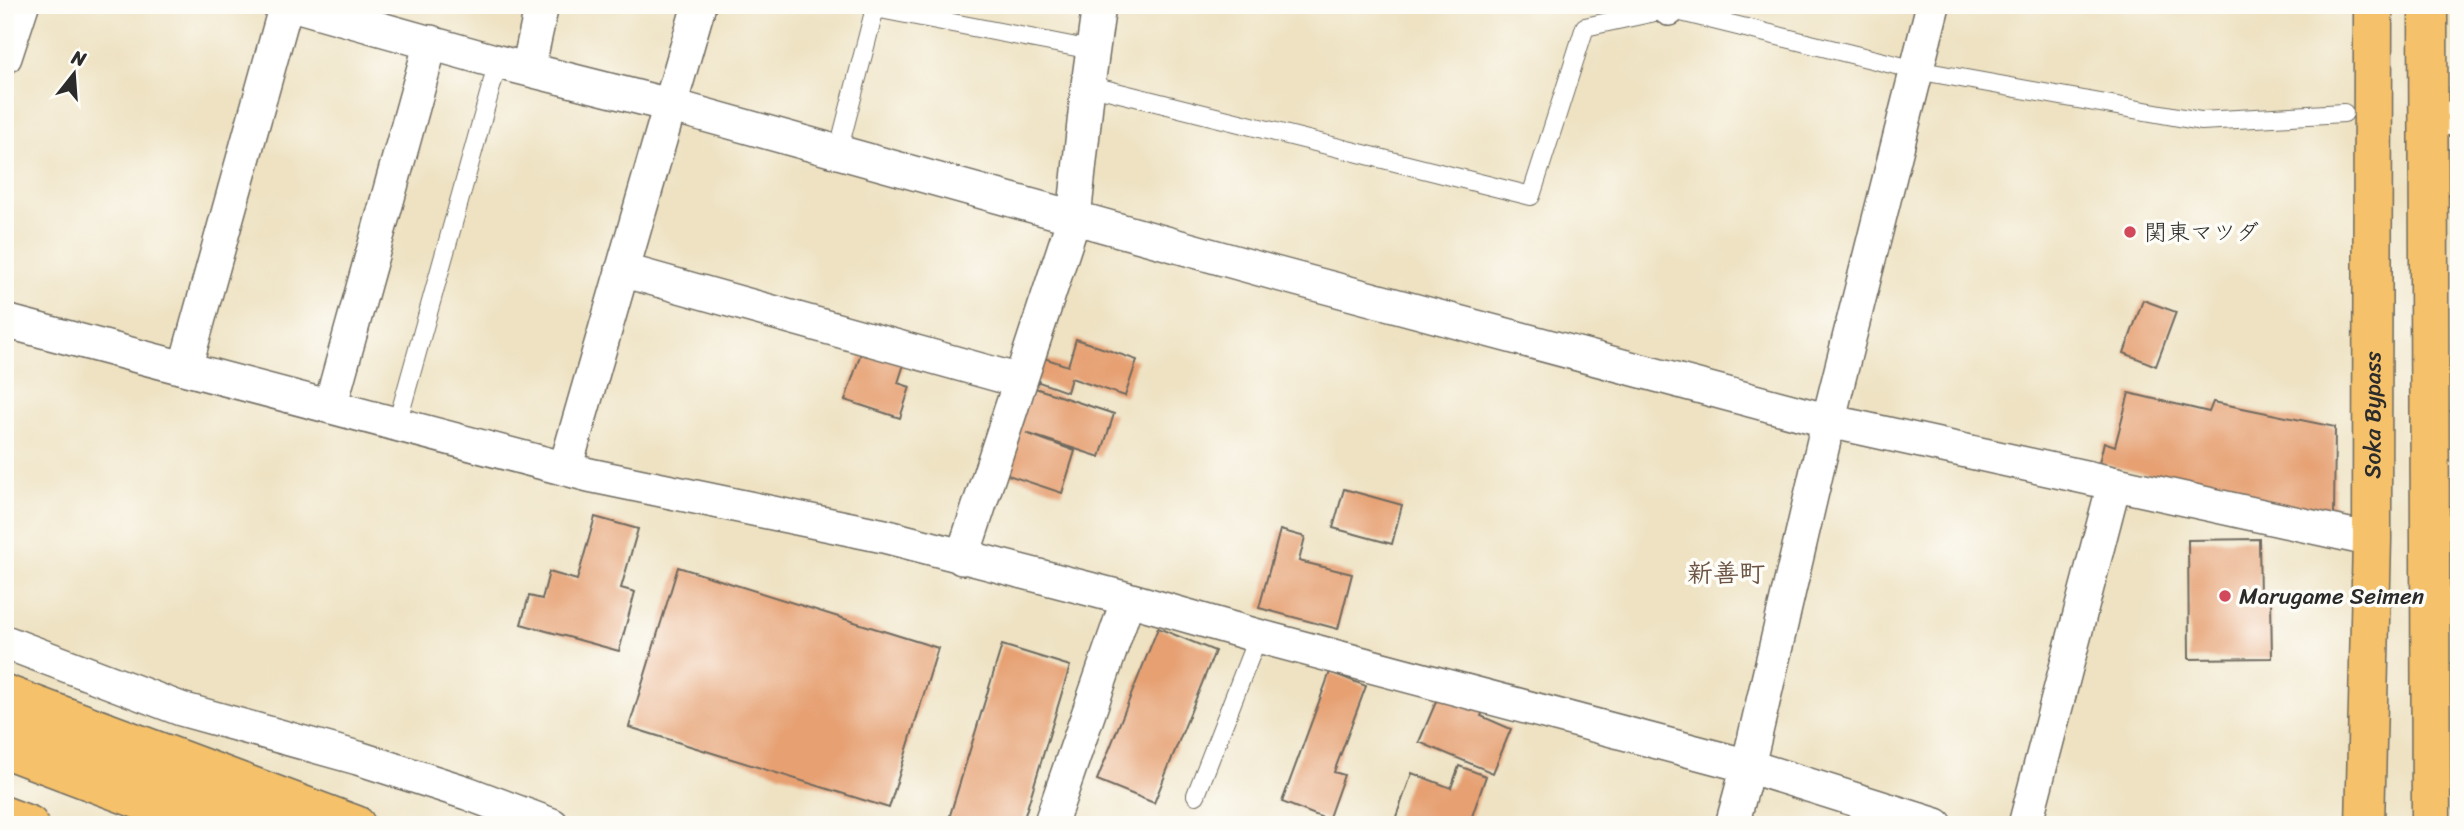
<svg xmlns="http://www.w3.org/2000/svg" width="2464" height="830" viewBox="0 0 2464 830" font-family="Sriracha,'Klee One',sans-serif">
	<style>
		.building { fill: #e6a072 }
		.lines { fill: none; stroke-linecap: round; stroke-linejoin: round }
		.service-casing { stroke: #6f6b60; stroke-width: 20 }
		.minor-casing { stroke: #6f6b60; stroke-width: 36 }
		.trunk-casing { stroke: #6f6b60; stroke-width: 41 }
		.motorway-casing { stroke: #6f6b60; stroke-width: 41 }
		.service { stroke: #fff; stroke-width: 18 }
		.minor { stroke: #fff; stroke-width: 33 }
		.trunk { stroke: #f5c16b; stroke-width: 38 }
		.motorway { stroke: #f5c16b; stroke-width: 38 }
		.poi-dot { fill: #d1495b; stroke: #fdfcf7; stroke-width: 2.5 }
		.labels { text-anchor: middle; stroke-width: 7; stroke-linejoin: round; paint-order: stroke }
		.poi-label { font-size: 23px; fill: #2b2b2b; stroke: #fdfcf7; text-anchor: start }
		.street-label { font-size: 23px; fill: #2b2b2b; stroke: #fdfcf7 }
		.quarter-label { font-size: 26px; font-weight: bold; fill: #6c5444; stroke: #fdfcf7 }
	</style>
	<rect width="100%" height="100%" fill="#fdfcf7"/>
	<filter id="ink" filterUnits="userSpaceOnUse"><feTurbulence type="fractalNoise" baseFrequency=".0143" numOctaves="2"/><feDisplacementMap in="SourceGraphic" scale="14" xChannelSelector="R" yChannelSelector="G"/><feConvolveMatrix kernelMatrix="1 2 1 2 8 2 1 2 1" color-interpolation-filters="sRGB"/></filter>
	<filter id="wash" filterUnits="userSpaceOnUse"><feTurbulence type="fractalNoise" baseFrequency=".00686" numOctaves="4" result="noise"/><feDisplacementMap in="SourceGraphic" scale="28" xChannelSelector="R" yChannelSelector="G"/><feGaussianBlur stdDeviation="1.57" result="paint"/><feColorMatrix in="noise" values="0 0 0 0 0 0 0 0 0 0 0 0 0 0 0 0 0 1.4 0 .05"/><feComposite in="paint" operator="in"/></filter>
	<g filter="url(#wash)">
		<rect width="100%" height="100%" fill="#eee2c2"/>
		<g id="blocks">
			<path class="building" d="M2143 300 2176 312 2156 366 2124 353Z
				M1076 339 1137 360 1125 396 1071 378 1067 392 1033 380 1041 357 1068 366Z
				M863 347 905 361 898 383 910 387 900 418 845 400Z
				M1035 388 1114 414 1100 457 1026 433 1075 451 1062 493 996 471Z
				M2129 393 2209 412 2213 402 2335 427 2334 517 2099 463 2104 442 2115 446Z
				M1344 489 1402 505 1392 544 1333 528Z
				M595 517 638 529 621 588 635 592 619 651 521 624 529 596 542 599 549 572 577 580Z
				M1280 530 1305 537 1299 561 1352 574 1338 629 1259 608Z
				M2259 539 2260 599H2271L2272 658 2189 659 2188 540Z
				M678 567 938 648 889 808 629 727Z
				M1158 628 1215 651 1154 803 1097 780Z
				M1002 645 1070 666 1022 825H947Z
				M1330 672 1366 686 1334 772 1344 775 1328 820 1282 802Z
				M1443 685 1486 704 1481 716 1511 729 1493 773 1419 742Z
				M1459 766 1486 776 1469 825H1393L1412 773 1451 788Z"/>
		</g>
	</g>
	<g filter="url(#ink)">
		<use href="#blocks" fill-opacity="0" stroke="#6f6b60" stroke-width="2"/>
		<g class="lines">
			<g class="service-casing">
				<path id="service" d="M1088 85 1531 196 1585 27 1669 9 1916 70 2201 121 2344 113
					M838 152 875 8 1092 50
					M397 424 498 62
					M1196 795 1258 636"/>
			</g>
			<g class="minor-casing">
				<path id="minor" d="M295 5 498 62 669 105 1274 273 1829 421 2372 540
					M1669 9 1670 5
					M5 57 22 5
					M528 69 542 5
					M2428 117 2459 119
					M622 270 1020 381
					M5 321 589 475 884 536 1128 599 1258 636 1748 766 1936 825
					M185 368 286 5
					M330 407 431 42
					M565 469 699 5
					M962 558 1074 218 1088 85 1099 5
					M5 642 181 709 358 758 467 793 552 825
					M1050 825 1128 599
					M1732 825 1748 766 1832 406 1933 5
					M2025 825 2114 484"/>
			</g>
			<g class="trunk-casing">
				<g id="trunk">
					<path d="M2428 5 2431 825"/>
					<path d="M5 719 285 825"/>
					<path id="s1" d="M2365 825 2372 540 2373 5"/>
				</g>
			</g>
			<g class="motorway-casing">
				<path id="motorway" d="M5 694 356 825
					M5 749 206 825
					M5 816 29 825"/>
			</g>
			<use href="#service" class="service"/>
			<use href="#minor" class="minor"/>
			<use href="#trunk" class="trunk"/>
			<use href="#motorway" class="motorway"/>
		</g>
	</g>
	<g class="poi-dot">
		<circle cx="2130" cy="232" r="7"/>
		<circle cx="2225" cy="596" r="7"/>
	</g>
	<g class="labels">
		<g class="poi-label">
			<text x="2144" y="240">関東マツダ</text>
			<text x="2239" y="604">Marugame Seimen</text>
		</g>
		<g class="street-label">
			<text dy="8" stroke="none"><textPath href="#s1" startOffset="410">Soka Bypass</textPath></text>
		</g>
		<g class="quarter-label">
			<text x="1726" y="582">新善町</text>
		</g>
	</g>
	<rect width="2464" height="830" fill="none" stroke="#fdfcf7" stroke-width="28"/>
	<g transform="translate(74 74) rotate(17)" stroke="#fdfcf7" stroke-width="5" paint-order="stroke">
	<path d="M0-5L12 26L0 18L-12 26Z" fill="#2b2b2b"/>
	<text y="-10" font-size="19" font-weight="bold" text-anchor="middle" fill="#2b2b2b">N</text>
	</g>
</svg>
